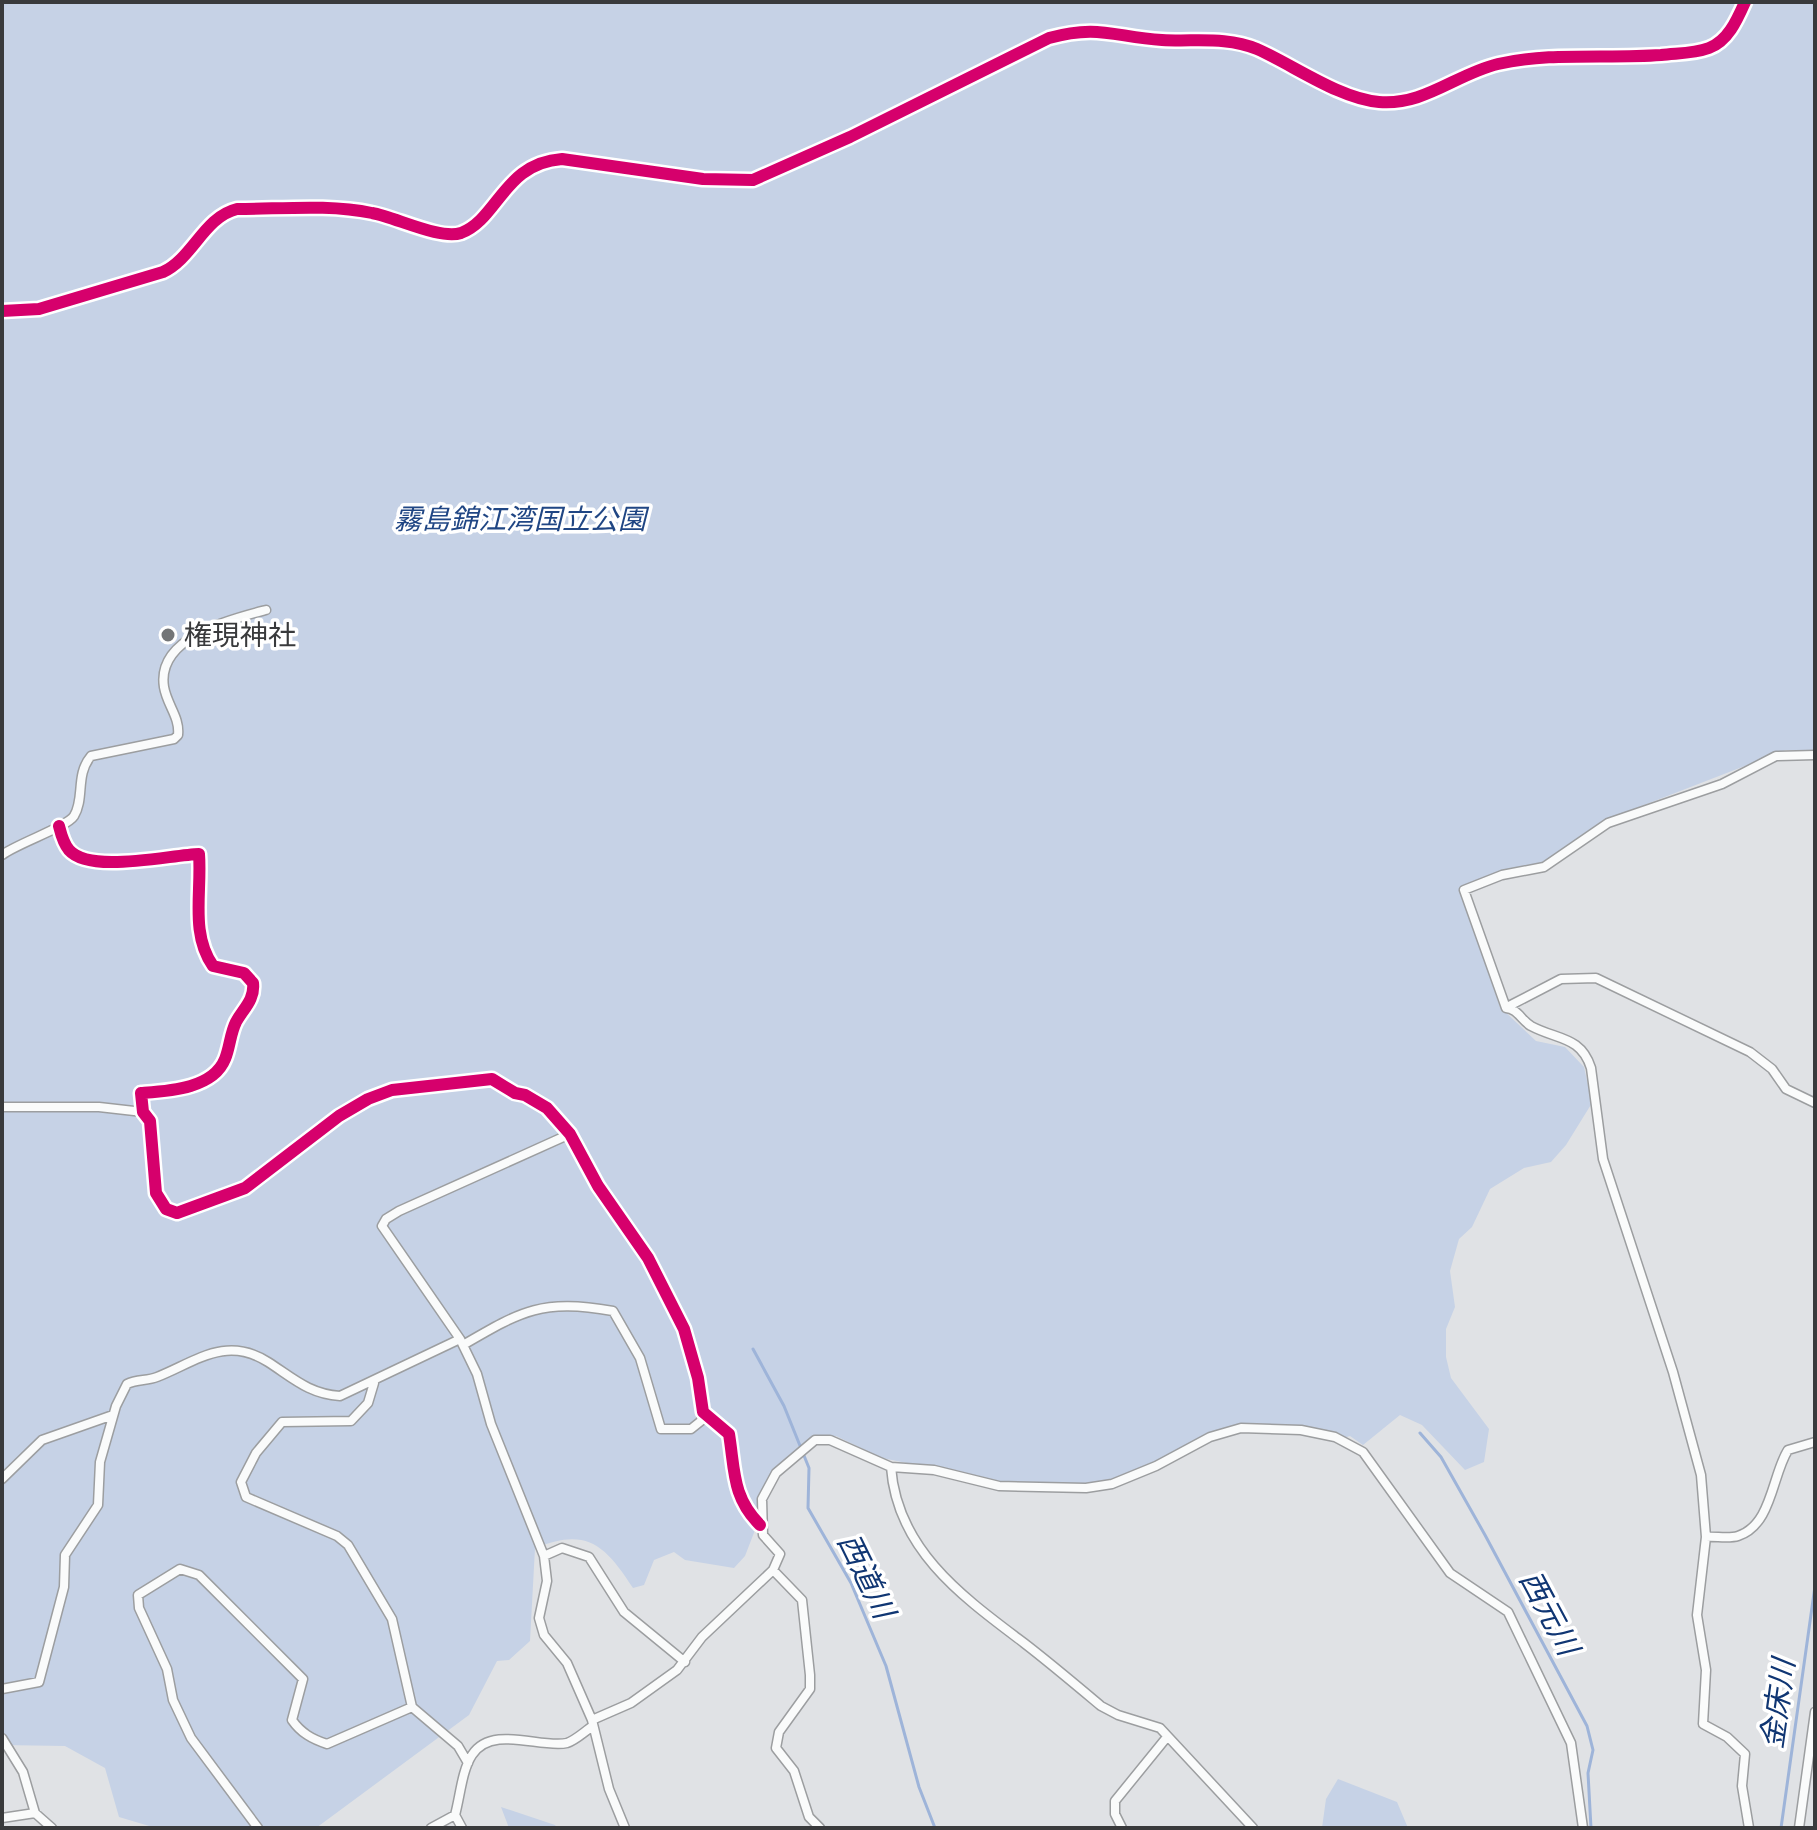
<svg xmlns="http://www.w3.org/2000/svg" width="1817" height="1830" viewBox="0 0 1817 1830" font-family="'Zilla Slab','Noto Sans JP',serif">
	<style>
		.green { fill: #c6d2e6 }
		.lines { fill: none; stroke-linecap: round; stroke-linejoin: round }
		.stream { stroke: #9eb4d9; stroke-width: 3 }
		.minor-casing { stroke: #9c9ea0; stroke-width: 11 }
		.minor { stroke: #fafbfb; stroke-width: 8 }
		.cycleway-casing { stroke: #fff; stroke-width: 17 }
		.cycleway { stroke: #d6006c; stroke-width: 12 }
		.poi-dot { fill: #737577; stroke: #fff; stroke-width: 3 }
		.labels { text-anchor: middle; stroke-width: 7; stroke-linejoin: round; paint-order: stroke }
		.park-label { font-size: 28px; font-style: italic; fill: #204684; stroke: #fff }
		.poi-label { font-size: 28px; fill: #393a3c; stroke: #fff; text-anchor: start }
		.water-label { font-size: 30px; font-style: italic; fill: #103673; stroke: #fff }
	</style>
	<rect width="100%" height="100%" fill="#e0e2e5"/>
	<path class="green" d="M2 2H1815V752L1786 750 1608 819 1541 866 1480 879 1467 897 1463 898 1500 1007 1536 1041 1565 1047 1584 1067 1592 1103 1566 1145 1551 1162 1524 1168 1490 1189 1472 1227 1459 1239 1450 1271 1455 1307 1446 1329V1357L1451 1378 1489 1429 1484 1462 1465 1470 1422 1425 1400 1415 1363 1445 1350 1436 1343 1438 1302 1426 1246 1423 1200 1437 1144 1469 1098 1484 1001 1482 882 1458 836 1436 816 1439 790 1454 769 1476 757 1501V1525L745 1556 734 1568 685 1560 674 1552 654 1560 644 1585 633 1588C605 1545 587 1527 535 1548L530 1641 509 1660 497 1661 469 1715 316 1828H156L119 1817 105 1768 65 1746 2 1745Z
		M1338 1779 1397 1802 1408 1828H1322L1326 1799Z
		M501 1807 555 1825 557 1828H509Z"/>
	<g class="lines">
		<path class="stream" d="M753 1349 784 1406 809 1468 808 1508 851 1583 886 1666 919 1787 935 1828
			M1420 1433 1441 1457 1485 1535 1587 1726 1593 1750 1588 1773 1591 1828
			M1781 1828 1815 1586"/>
		<g class="minor-casing">
			<path id="minor" d="M2 311 39 309 163 272C193 258 204 217 237 209 281 209 329 204 372 213 395 217 440 240 461 233 498 219 504 163 562 159L703 179 753 180 850 137 1049 38C1098 24 1115 37 1162 40 1194 42 1226 36 1257 49 1293 65 1340 99 1379 102 1424 106 1456 74 1498 64 1550 52 1608 59 1661 55 1677 53 1693 54 1709 48 1728 41 1737 20 1745 2
				M59 826C61 834 63 843 69 850 90 874 169 855 199 854 202 892 190 933 213 966L244 973 253 983C255 1000 243 1009 236 1022 230 1034 230 1047 225 1059 213 1089 168 1091 141 1093L143 1112 150 1121 156 1193 166 1209 177 1213 245 1188 339 1116 368 1099 392 1090 492 1079 515 1093 525 1095 547 1108 570 1134 598 1186 648 1258 684 1329 698 1378 703 1412 729 1434C735 1471 732 1497 760 1525
				M2 855C18 843 67 827 74 816 85 798 75 775 91 756L174 739 178 735C180 717 167 705 164 687 156 637 231 619 266 610
				M1507 1007 1561 979 1596 978 1750 1052 1772 1069 1786 1089 1815 1103
				M2 1107H99L143 1112
				M570 1134 399 1211 386 1219 382 1226 460 1339 477 1374 491 1424 544 1556 547 1581 539 1618 544 1635 567 1663 592 1720 609 1789 625 1828
				M463 1345C523 1310 542 1299 613 1311L640 1358 661 1429H691L701 1421 703 1412
				M374 1383 368 1403 351 1421 282 1422 256 1453 241 1482 246 1497 337 1536 348 1545 392 1619 412 1707 458 1746 468 1763
				M891 1467C897 1550 963 1597 1024 1643 1050 1663 1076 1685 1101 1706L1118 1715 1160 1728 1253 1828
				M2 1479 42 1440 113 1415
				M1706 1537C1715 1536 1729 1539 1738 1536 1772 1525 1772 1475 1788 1450L1815 1442
				M544 1556 562 1548 589 1557 624 1612 685 1662
				M773 1570 802 1600 810 1675V1689L779 1732 776 1748 794 1771 809 1817 820 1828
				M2 1689 39 1682 64 1587 65 1555 98 1505 100 1462 116 1406 127 1384C137 1379 147 1381 157 1377 195 1362 226 1335 268 1362 293 1378 309 1394 340 1396L460 1339
				M592 1720 631 1703 677 1670 702 1637 773 1570 780 1554 763 1535 762 1499 776 1473 815 1440H830L891 1467 934 1470 999 1486 1086 1488 1112 1484 1156 1466 1210 1437 1241 1428 1301 1430 1335 1437 1363 1452 1450 1573 1508 1612 1571 1743 1583 1828
				M2 1738 23 1772 35 1813 52 1828
				M2 1818 35 1813
				M258 1828 191 1738 173 1700 167 1669 139 1608 138 1595 180 1569 199 1575 303 1679 292 1720C301 1733 312 1739 327 1744L412 1707
				M431 1828 455 1815
				M462 1828 455 1815C460 1797 462 1770 472 1755 492 1724 541 1749 567 1743 576 1740 585 1731 593 1726
				M1122 1828 1115 1814V1801L1167 1737
				M1749 1828 1742 1786 1745 1754 1727 1737 1703 1724 1706 1670 1697 1615 1706 1537 1701 1475 1673 1372 1603 1159 1591 1068C1581 1036 1557 1040 1531 1026 1521 1020 1518 1009 1506 1008L1464 890 1502 875 1544 867 1608 823 1722 784 1776 756 1815 755
				M1799 1828 1815 1712"/>
		</g>
		<use href="#minor" class="minor"/>
		<g class="cycleway-casing">
			<path id="cycleway" d="M2 311 39 309 163 272C193 258 204 217 237 209 281 209 329 204 372 213 395 217 440 240 461 233 498 219 504 163 562 159L703 179 753 180 850 137 1049 38C1098 24 1115 37 1162 40 1194 42 1226 36 1257 49 1293 65 1340 99 1379 102 1424 106 1456 74 1498 64 1550 52 1608 59 1661 55 1677 53 1693 54 1709 48 1728 41 1737 20 1745 2
				M59 826C61 834 63 843 69 850 90 874 169 855 199 854 202 892 190 933 213 966L244 973 253 983C255 1000 243 1009 236 1022 230 1034 230 1047 225 1059 213 1089 168 1091 141 1093L143 1112 150 1121 156 1193 166 1209 177 1213 245 1188 339 1116 368 1099 392 1090 492 1079 515 1093 525 1095 547 1108 570 1134 598 1186 648 1258 684 1329 698 1378 703 1412 729 1434C735 1471 732 1497 760 1525"/>
		</g>
		<use href="#cycleway" class="cycleway"/>
	</g>
	<circle class="poi-dot" cx="168" cy="635" r="8"/>
	<g class="labels">
		<g class="park-label">
			<text x="520" y="529">霧島錦江湾国立公園</text>
		</g>
		<g class="poi-label">
			<text x="184" y="645">権現神社</text>
		</g>
		<g class="water-label">
			<text transform="translate(866 1576) rotate(64)" y="10">西道川</text>
			<text transform="translate(1549 1613) rotate(62)" y="10">西元川</text>
			<text transform="translate(1778 1704) rotate(-82)" y="10">金床川</text>
		</g>
	</g>
	<rect width="1817" height="1830" fill="none" stroke="#393a3c" stroke-width="8"/>
</svg>
